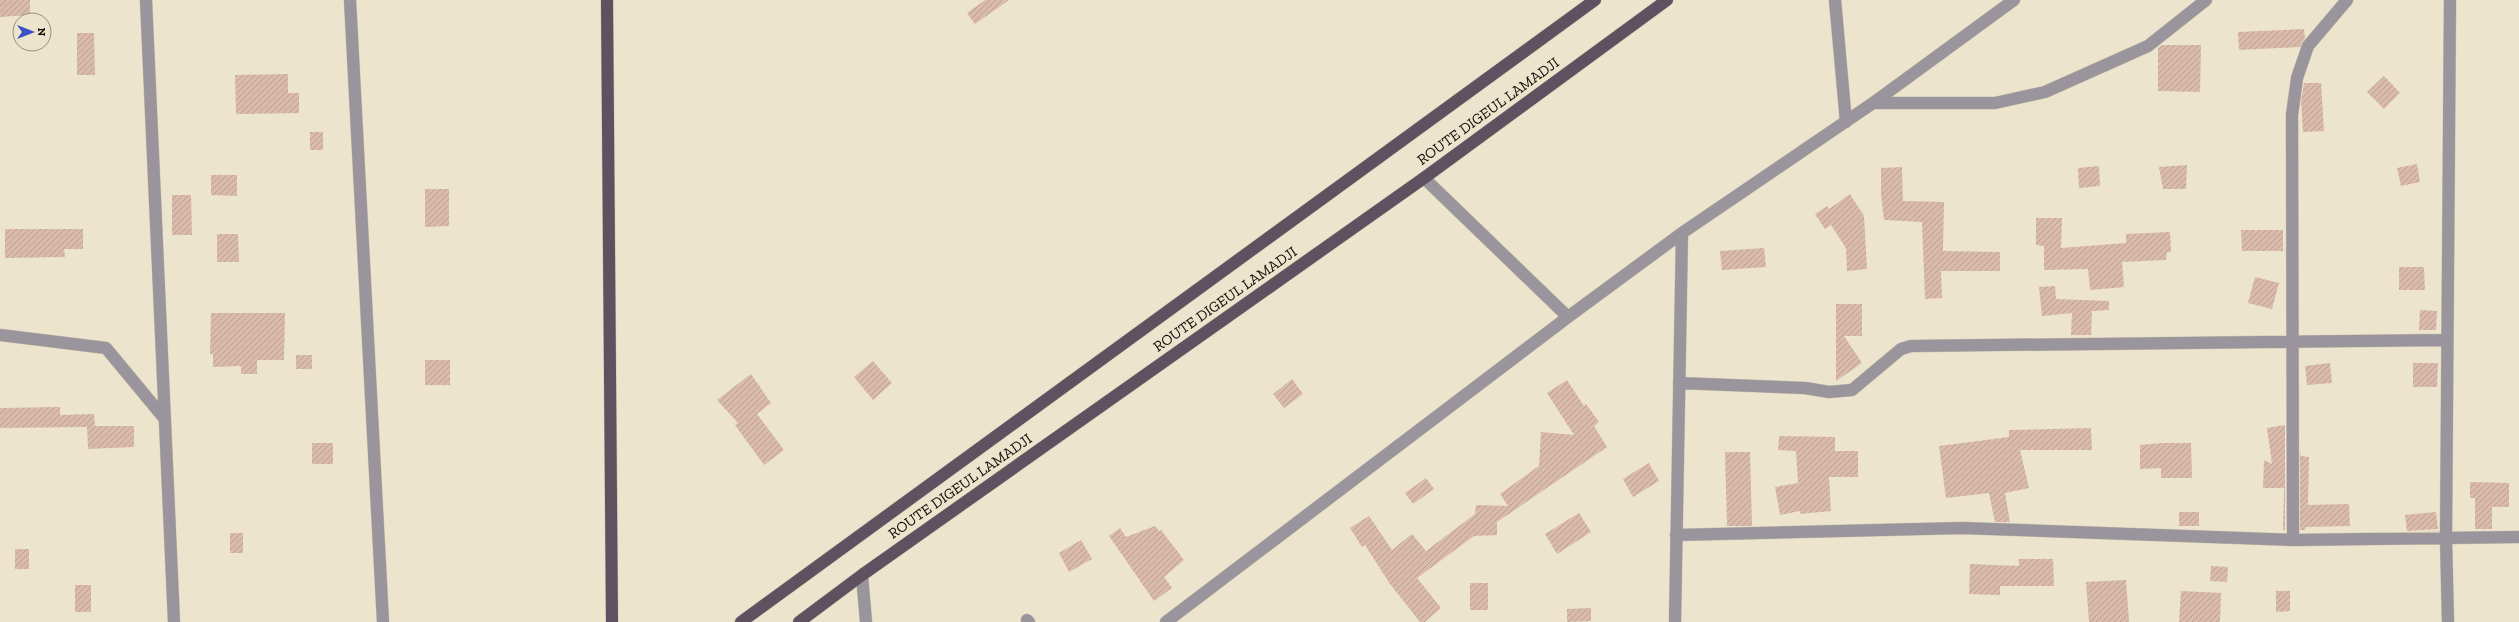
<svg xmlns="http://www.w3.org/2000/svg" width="2519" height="622" viewBox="0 0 2519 622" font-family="'Zilla Slab',serif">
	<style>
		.building { fill: url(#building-hatch) }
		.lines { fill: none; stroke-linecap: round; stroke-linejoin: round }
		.minor-casing { stroke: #cac2ad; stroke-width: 13 }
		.major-casing { stroke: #cac2ad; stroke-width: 13 }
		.minor { stroke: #9a949c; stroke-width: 12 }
		.major { stroke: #5e5260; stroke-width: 12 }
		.labels { text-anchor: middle; stroke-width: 3; stroke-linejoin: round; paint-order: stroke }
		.street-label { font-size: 15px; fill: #100d06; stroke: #ede4cd }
	</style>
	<defs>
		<pattern id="building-hatch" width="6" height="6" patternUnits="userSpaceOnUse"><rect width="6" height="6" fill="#d9baab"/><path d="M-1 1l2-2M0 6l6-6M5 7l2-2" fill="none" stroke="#b99f92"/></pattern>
	</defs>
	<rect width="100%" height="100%" fill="#ede4cd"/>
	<path class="building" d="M0 0H30V15L0 17Z
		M985 0H1009L975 24 967 13Z
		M2304 29 2305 38 2300 47 2239 50 2238 32Z
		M77 33H94L95 75H77Z
		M2162 45H2201L2200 92 2158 91V48Z
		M288 74V93H299V113L236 114 235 75Z
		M2384 76 2400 93 2384 109 2367 92Z
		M2304 83H2321L2324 131 2303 132 2301 101Z
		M310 132H323V150H310Z
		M2417 164 2420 182 2401 186 2397 168Z
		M2187 165 2186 189H2163L2159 167Z
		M2099 166 2100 186 2079 188 2078 168Z
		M1902 167 1903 201 1944 202 1943 251 2000 252V271H1941L1942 298 1925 299 1922 222 1884 220 1881 195V168Z
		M211 175H237V196L211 195Z
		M425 189H449V226L425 227Z
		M1850 194 1864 216 1867 269 1847 271 1846 248 1831 225 1825 229 1815 214 1827 206 1829 209Z
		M172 195H191L192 235H172Z
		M2036 218H2062L2061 248 2126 243V234L2170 232 2171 252H2167L2166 260 2122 262 2124 287 2090 290 2088 269 2044 270V246L2036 245Z
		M5 229H83V249H64L65 257 5 258Z
		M2241 230H2283V251H2242Z
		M217 234H238L239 262H217Z
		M1764 248 1766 267 1722 270 1720 251Z
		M2399 267H2424L2425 290H2399Z
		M2255 277 2279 283 2272 309 2248 303Z
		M2055 286 2056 299 2109 301V310L2092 311 2091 335H2071L2072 313 2042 316 2039 287Z
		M1836 304H1862V336H1844L1862 363 1836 381Z
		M2420 310 2437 311 2436 330H2419Z
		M211 313H285L284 360H257V374H241V366L213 367V354H210Z
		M296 355H312V369H296Z
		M425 360H450V385H425Z
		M873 361 892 383 873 400 854 377Z
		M2330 363 2332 383 2307 385 2305 366Z
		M2413 363H2438L2437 387H2413Z
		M751 374 771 403 757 414 784 450 764 465 735 425 738 423 717 400Z
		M1292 379 1303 394 1284 408 1273 394Z
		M1567 380 1584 406 1586 404 1599 422 1594 426 1607 447 1497 522V535L1474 536 1417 578 1441 608 1425 622H1420L1390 584 1365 545 1362 547 1350 528 1369 516 1392 550 1412 534 1426 551 1475 514 1476 505 1508 506 1500 494 1539 466 1541 432 1574 435 1547 393Z
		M60 407V415L94 414 95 426H134V447L88 449 87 427 0 428V408Z
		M2285 425V530H2283L2284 488H2263L2264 460 2272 464 2267 428Z
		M2091 428 2092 450H2020L2029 488 2005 493 2010 522H1995L1989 493 1946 498 1939 446 2009 437V430Z
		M1779 436 1835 437V451H1858V477H1829L1831 511 1800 514V511L1780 515 1775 487 1798 483 1796 451 1778 450Z
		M312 443H333V464H312Z
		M2161 443H2191L2192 478H2161V468L2140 469V445Z
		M1725 452H1750L1752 526H1727Z
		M2300 452 2301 456 2309 457 2308 505 2349 504 2350 526 2305 527V530H2300Z
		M1649 463 1659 481 1633 497 1623 479Z
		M1426 478 1434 489 1413 504 1405 493Z
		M2470 482 2509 483V507H2492V529H2475V498H2470Z
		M2179 512H2199V526H2179Z
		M2436 512 2438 529 2407 531 2405 515Z
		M1579 513 1591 532 1557 554 1545 534Z
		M1155 526 1159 531 1161 530 1184 560 1164 577 1172 588 1154 601 1109 536 1120 528 1126 537Z
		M230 533H243V553H230Z
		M1081 540 1092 559 1069 572 1059 553Z
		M15 549H29V569H15Z
		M2019 559H2053L2054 586H2000V595L1969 594 1970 564 2019 566Z
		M2211 566 2228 567 2227 582 2210 581Z
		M2126 580 2129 622H2089L2086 582Z
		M1470 583H1488V610H1470Z
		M75 585H91V612H75Z
		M2181 591 2221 593 2220 622H2179Z
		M2276 591H2290V611L2276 612Z
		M1591 608V621L1567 622V609Z"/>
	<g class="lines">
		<g class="minor-casing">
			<path id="minor" d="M146 0 174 622
				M350 0 383 622
				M1835 0 1846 122
				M1873 103H1995L2045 92 2148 46 2206 0
				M1424 178 1568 317
				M0 335 106 348 164 418
				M1679 383 1805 388 1829 392 1852 390 1901 349 1911 346 2447 340
				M1676 535 1962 528 2293 540 2519 537
				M2293 540 2292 115 2297 78 2308 46 2347 0
				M862 575 866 622
				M1027 620 1029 622
				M1166 622 1568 317 1682 233 1873 103 2014 0
				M1675 622 1682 233
				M2448 622 2446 538 2450 0"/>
		</g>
		<g class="major-casing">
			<path id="major" d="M607 0 612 622
				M741 622 1595 0
				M799 622 862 575 1424 178 1667 0"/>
		</g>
		<use href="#minor" class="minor"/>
		<use href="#major" class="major"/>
	</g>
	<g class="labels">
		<g class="street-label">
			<text transform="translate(1488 111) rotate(-36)" y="5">ROUTE DIGEUL LAMADJI</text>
			<text transform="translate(1225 299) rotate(-35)" y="5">ROUTE DIGEUL LAMADJI</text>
			<text transform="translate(960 486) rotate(-35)" y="5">ROUTE DIGEUL LAMADJI</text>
		</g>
	</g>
	<g transform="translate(32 32) rotate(90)"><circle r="19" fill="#ede4cd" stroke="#958e7d"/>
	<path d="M0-3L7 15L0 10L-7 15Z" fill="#3a50c3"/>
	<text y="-6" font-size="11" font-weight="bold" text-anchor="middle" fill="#100d06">N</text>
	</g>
</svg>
